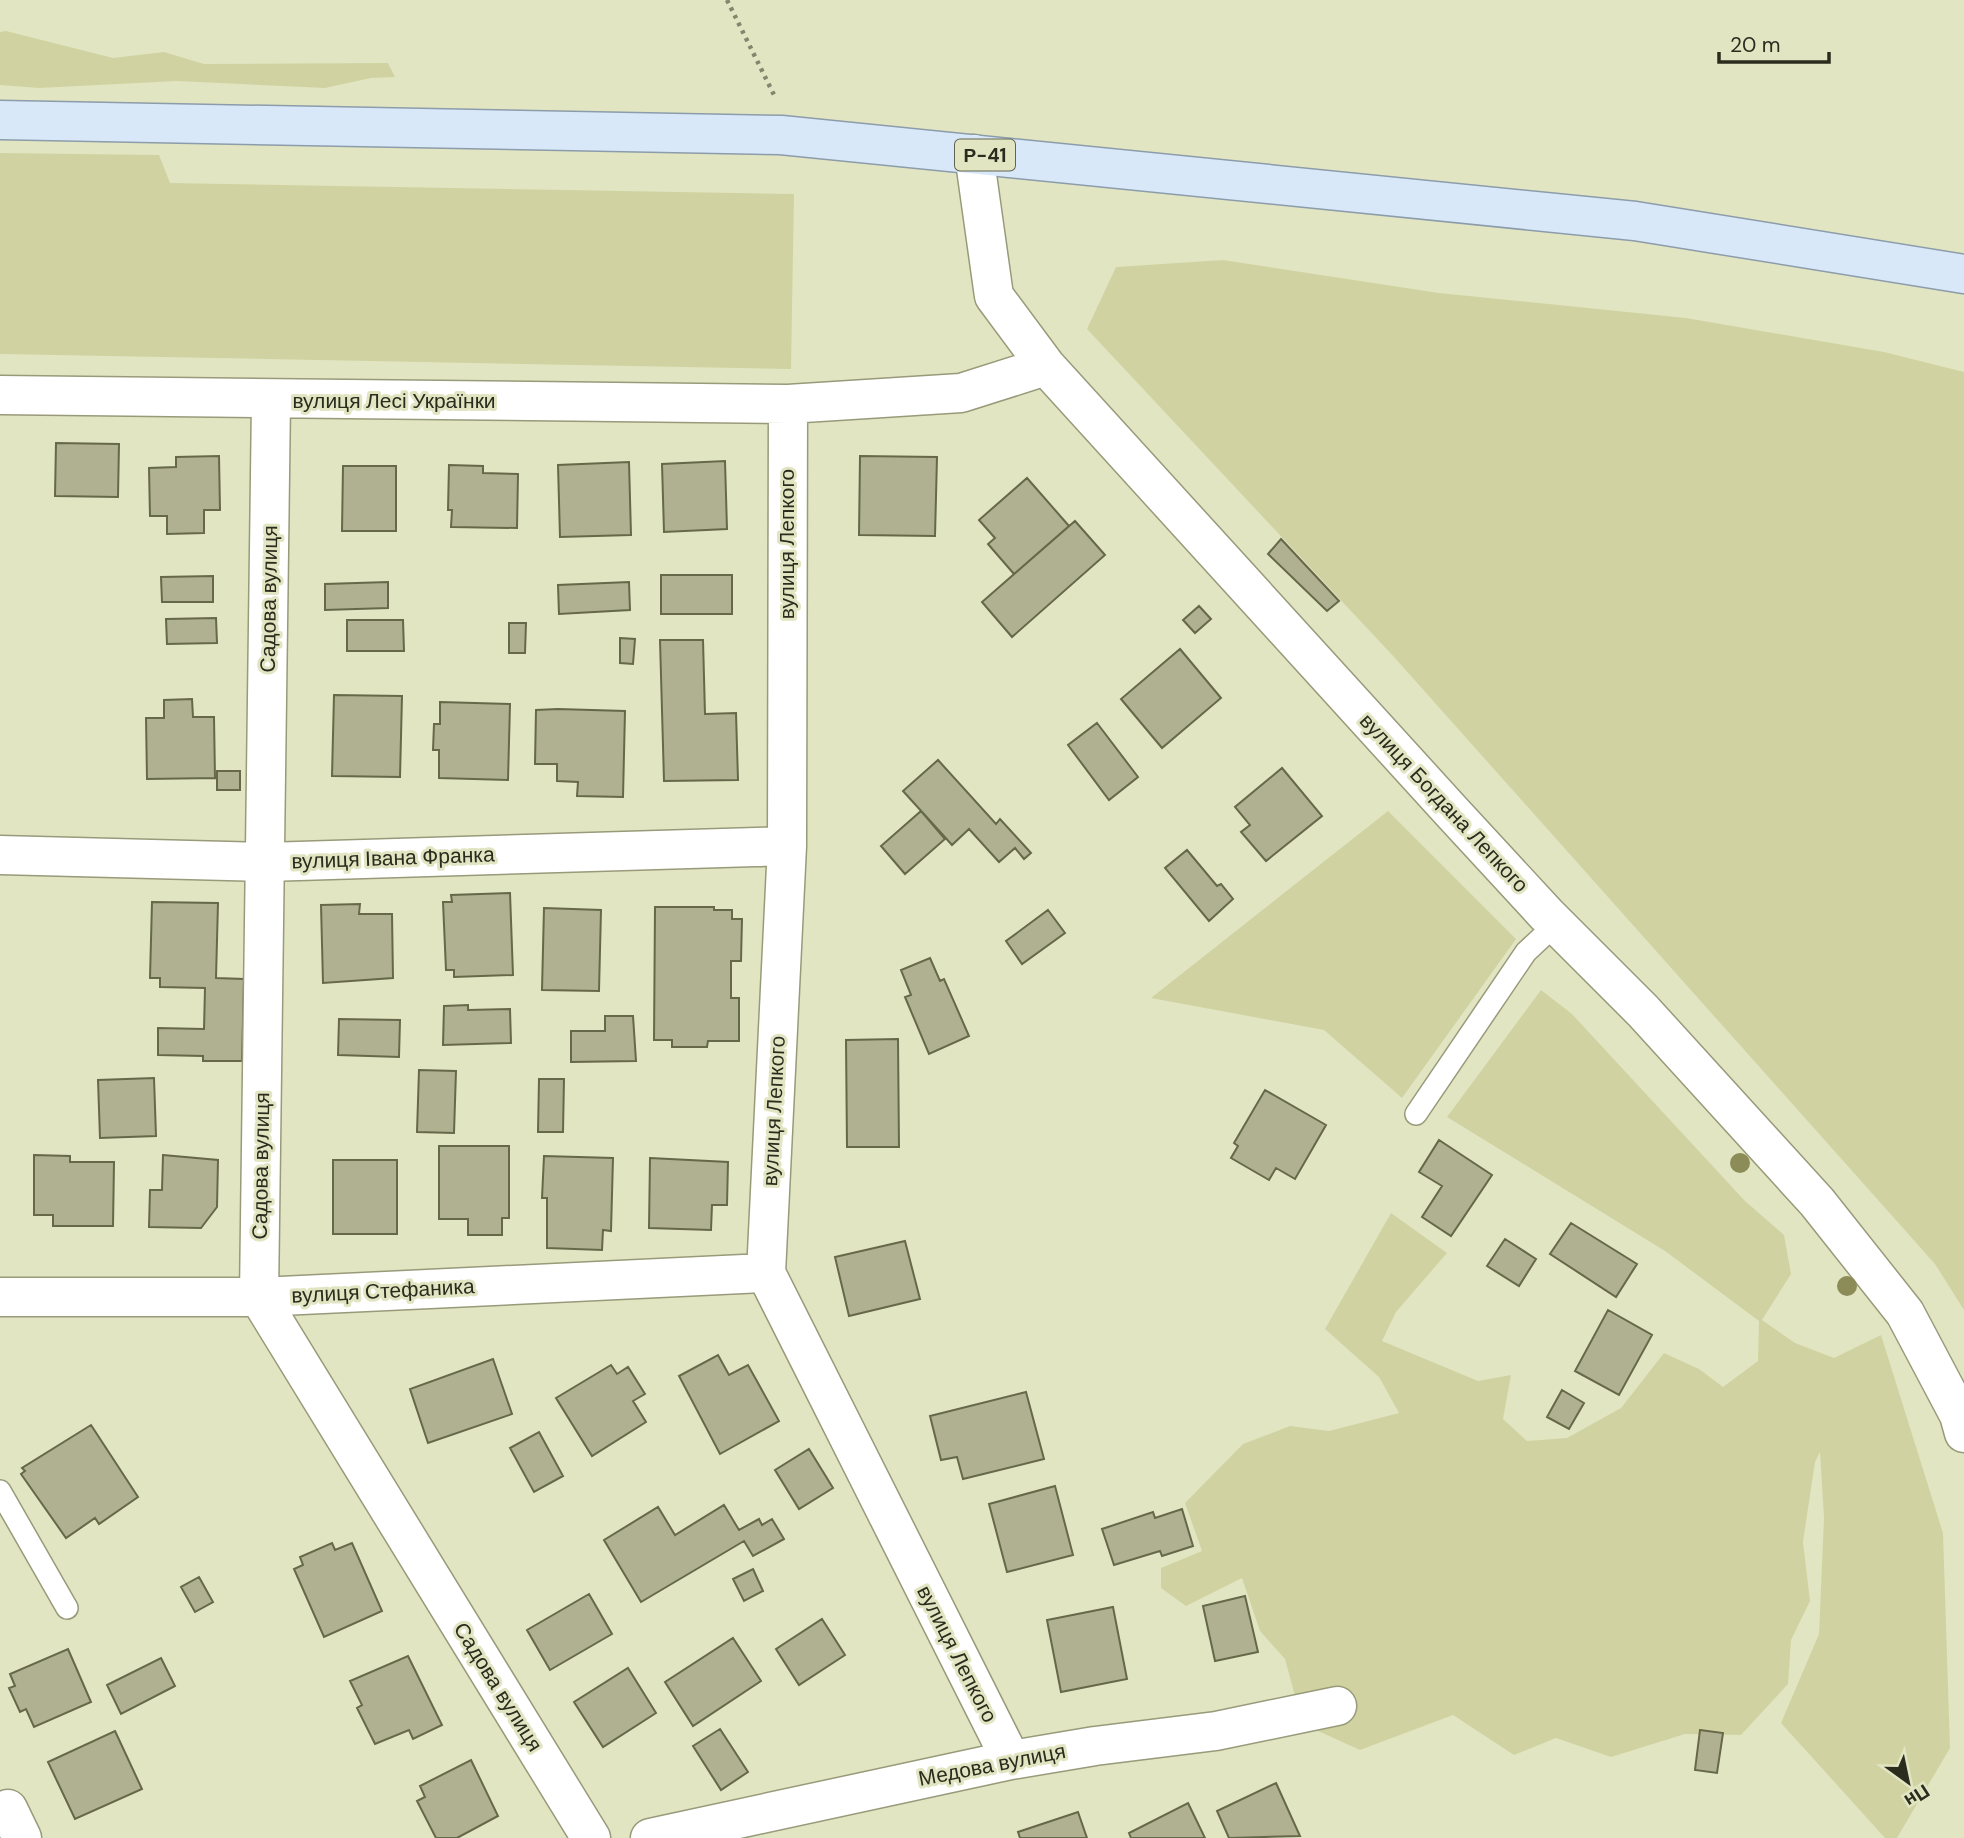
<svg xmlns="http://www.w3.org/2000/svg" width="1964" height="1838" viewBox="0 0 1964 1838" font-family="'DM Sans',sans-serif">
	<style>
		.green { fill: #d0d3a1 }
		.building { fill: #afb190; stroke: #666849; stroke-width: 2 }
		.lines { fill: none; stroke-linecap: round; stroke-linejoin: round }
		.service-casing { stroke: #989a7a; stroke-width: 24 }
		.minor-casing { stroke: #989a7a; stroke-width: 41 }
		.primary-casing { stroke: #8c9caa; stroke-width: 41 }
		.path { stroke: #83856d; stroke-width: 4.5; stroke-dasharray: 3.5 5; stroke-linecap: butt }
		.service { stroke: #fff; stroke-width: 21 }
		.minor { stroke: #fff; stroke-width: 38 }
		.primary { stroke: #d9e8f9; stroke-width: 38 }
		.tree { fill: #8b8c57 }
		.labels { text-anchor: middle; stroke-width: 6; stroke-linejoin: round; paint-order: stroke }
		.shield { fill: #e2e5c2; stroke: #62644f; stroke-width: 2 }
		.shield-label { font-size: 19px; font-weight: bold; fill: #2b2c1e }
		.street-label { font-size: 21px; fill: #2b2c1e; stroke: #e2e5c2 }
	</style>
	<rect width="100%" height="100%" fill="#e2e5c2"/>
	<path class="green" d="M6 31 113 58 164 52 204 64 388 63 395 77 371 78 325 88 177 81 39 88 0 85V32Z
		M0 153 159 155 170 183 794 194 791 369 0 354Z
		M1223 260 1439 293 1686 318 1884 352 1964 372V1310L1935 1264 1394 657 1087 329 1116 267Z
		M1388 811 1516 939 1402 1098 1324 1030 1151 998Z
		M1541 990 1572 1014 1745 1201 1784 1235 1791 1274 1762 1320 1795 1343 1834 1358 1881 1335 1943 1533 1950 1748 1897 1838H1885L1781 1723 1819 1634 1824 1518 1820 1452 1815 1462 1803 1542 1810 1601 1791 1640 1788 1684 1741 1735 1685 1734 1611 1757 1556 1738 1514 1755 1453 1715 1360 1750 1318 1731 1295 1696 1285 1659 1260 1631 1242 1578 1186 1606 1161 1588V1568L1202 1551 1185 1503 1243 1444 1290 1426 1329 1431 1399 1413 1379 1377 1325 1329 1391 1213 1447 1253 1396 1312 1382 1341 1478 1381 1511 1375 1503 1419 1527 1441 1567 1438 1621 1408 1664 1353 1699 1369 1723 1387 1758 1361 1759 1321 1665 1251 1447 1117Z"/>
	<path class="building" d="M56 443 119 444 118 497 55 496Z
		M219 456 220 510H204V533L167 534V516H150L149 468 176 467V457Z
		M860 456 937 457 935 536 859 535Z
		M725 461 727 529 664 532 662 464Z
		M629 462 631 535 560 537 558 465Z
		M449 465 483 466V473L518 474 517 528 451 527 452 510H448Z
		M343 466H396V531H342Z
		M1027 478 1069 526 1014 574 988 544 995 538 979 520Z
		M1075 521 1105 555 1012 637 982 602Z
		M1281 539 1339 601 1327 611 1268 554Z
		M661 575H732V614H661Z
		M213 576V602H162L161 577Z
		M388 582V608L325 610V584Z
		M629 582 630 610 559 614 558 585Z
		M1199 606 1211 619 1195 633 1183 620Z
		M216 618 217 643 167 644 166 619Z
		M347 620H403L404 651H347Z
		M509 623H526L525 653H509Z
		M620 638 635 639 633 664 620 663Z
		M660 640H703L705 714 736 713 738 780 664 781Z
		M1180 649 1221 698 1162 748 1121 699Z
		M334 695 402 696 400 777 332 776Z
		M192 699 193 717H214L215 778 147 779 146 718H164V700Z
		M440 702 510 704 508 780 439 778V750H433L434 724H440Z
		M558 709 625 711 623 797 577 796 578 782 557 781V764H535L536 710Z
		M1097 723 1138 777 1109 800 1068 745Z
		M938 760 996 824 1000 819 1031 853 1024 859 1015 848 999 862 969 829 952 845 903 791Z
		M1282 768 1322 816 1266 861 1241 832 1250 825 1235 807Z
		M217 771H240V790H217Z
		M921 811 945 839 905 874 881 846Z
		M1187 850 1217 886 1221 884 1233 899 1209 921 1165 868Z
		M510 893 513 975 454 977V970H446L443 902H452L451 895Z
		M152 902 218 903 216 978 244 979 242 1061H203V1056L158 1055V1028L204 1029 205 988 160 987V978H150Z
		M360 904 359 914H392L393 978 323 983 321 905Z
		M655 907H714V910H732V919H742L741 961H731V998H739V1041H708L707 1047H672V1040H654Z
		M544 908 601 910 599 991 542 990Z
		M1048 910 1065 933 1022 964 1006 941Z
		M930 958 940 981 944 979 969 1036 929 1054 905 997 911 995 901 970Z
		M468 1005V1010L510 1009 511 1043 443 1045 444 1006Z
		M605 1016H633L636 1061 571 1062V1031H605Z
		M339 1019 400 1020 399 1057 338 1055Z
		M898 1039 899 1147H847L846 1040Z
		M419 1070 456 1071 454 1133 417 1132Z
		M154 1078 156 1136 100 1138 98 1080Z
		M539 1079H564L563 1132H538Z
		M1265 1090 1326 1125 1295 1179 1276 1168 1269 1180 1231 1158 1238 1146 1234 1143Z
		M1439 1140 1492 1175 1451 1236 1422 1217 1442 1186 1419 1172Z
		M439 1146H509V1218H502V1235H468V1219H439Z
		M34 1155 70 1156V1162H114L113 1226H53V1215H34Z
		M163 1155 218 1160 217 1207 201 1228 149 1227 150 1190H162Z
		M544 1156 613 1158 611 1231 603 1230 602 1250 547 1248V1198H542Z
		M650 1158 728 1162 727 1205H712L711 1230 649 1228Z
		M333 1160H397V1234H333Z
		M1571 1223 1637 1264 1616 1297 1550 1254Z
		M1505 1239 1536 1259 1519 1286 1487 1266Z
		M905 1241 920 1299 849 1316 835 1257Z
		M1608 1310 1652 1335 1619 1395 1575 1371Z
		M718 1355 729 1375 748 1365 779 1421 720 1454 679 1376Z
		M493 1359 512 1414 428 1443 410 1389Z
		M611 1365 617 1374 628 1367 645 1394 633 1401 646 1422 592 1456 556 1398Z
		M1562 1390 1584 1403 1569 1429 1547 1417Z
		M1026 1392 1044 1459 963 1479 957 1457 941 1460 930 1416Z
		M91 1425 138 1497 99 1524 95 1518 66 1538 21 1474 25 1471 22 1468Z
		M539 1432 563 1476 534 1492 510 1448Z
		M809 1449 833 1488 799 1509 775 1470Z
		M1055 1486 1073 1555 1007 1572 989 1504Z
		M724 1505 739 1530 759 1519 762 1525 772 1519 784 1539 753 1556 744 1541 641 1602 604 1540 658 1507 675 1535Z
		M1182 1509 1193 1546 1162 1556 1160 1551 1114 1565 1102 1529 1153 1512 1155 1518Z
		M332 1543 335 1550 352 1543 382 1611 324 1637 294 1569 303 1565 300 1557Z
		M753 1569 763 1591 744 1601 733 1579Z
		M199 1577 213 1602 195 1612 181 1587Z
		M589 1594 612 1634 550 1670 527 1630Z
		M1245 1596 1258 1652 1215 1661 1203 1606Z
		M1113 1607 1127 1679 1061 1692 1047 1620Z
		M822 1619 845 1655 799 1685 776 1649Z
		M733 1638 761 1681 693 1726 665 1682Z
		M68 1649 91 1702 34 1727 26 1709 20 1712 9 1688 15 1686 10 1674Z
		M408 1656 442 1725 413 1739 409 1730 375 1744 357 1708 362 1705 350 1681Z
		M161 1658 175 1686 121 1714 107 1685Z
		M628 1668 656 1713 603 1747 574 1702Z
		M720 1729 748 1772 721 1790 693 1746Z
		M1700 1730 1723 1733 1717 1773 1695 1770Z
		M115 1731 142 1789 75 1819 48 1762Z
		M471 1760 498 1816 457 1838H436L417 1801 425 1797 420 1786Z
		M1276 1783 1300 1836 1229 1838 1217 1811Z
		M1188 1803 1205 1838H1131L1129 1833Z
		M1078 1812 1087 1838H1020L1018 1832Z"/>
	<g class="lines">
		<g class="service-casing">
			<path id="service" d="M1416 1114 1526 952 1556 924
				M0 1491 67 1608"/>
		</g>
		<g class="minor-casing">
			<path id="minor" d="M974 154 994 296 1046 366 1451 811 1546 914 1643 1011 1817 1202 1905 1313 1959 1415 1964 1433
				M0 395 788 404 961 393 1046 366
				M271 401 259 1297 591 1838
				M788 404 787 846 766 1273 1011 1760
				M0 855 266 862 787 846
				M0 1297H259L766 1273
				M8 1809 22 1838
				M650 1838 1011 1760 1095 1746 1216 1731 1337 1706"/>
		</g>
		<g class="primary-casing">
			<path id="primary" d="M0 120 781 135 1635 221 1964 274"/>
		</g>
		<path class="path" d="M727 0 776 99"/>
		<use href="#service" class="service"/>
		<use href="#minor" class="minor"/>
		<use href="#primary" class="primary"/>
	</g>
	<g class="tree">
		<circle cx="1740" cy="1163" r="10"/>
		<circle cx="1847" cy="1286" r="10"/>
	</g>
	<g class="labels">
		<rect class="shield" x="955" y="139.5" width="60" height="31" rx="5"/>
		<g class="shield-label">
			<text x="985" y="162">Р-41</text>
		</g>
		<g class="street-label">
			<text x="394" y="408">вулиця Лесі Українки</text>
			<text transform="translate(787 544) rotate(-90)" y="7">вулиця Лепкого</text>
			<text transform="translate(269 599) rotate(-89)" y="7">Садова вулиця</text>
			<text transform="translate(1444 803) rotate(47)" y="7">вулиця Богдана Лепкого</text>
			<text transform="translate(393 858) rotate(-2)" y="7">вулиця Івана Франка</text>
			<text transform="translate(774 1111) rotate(-87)" y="7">вулиця Лепкого</text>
			<text transform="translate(261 1166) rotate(-89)" y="7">Садова вулиця</text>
			<text transform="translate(383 1291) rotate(-3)" y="7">вулиця Стефаника</text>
			<text transform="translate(957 1654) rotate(63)" y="7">вулиця Лепкого</text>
			<text transform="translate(498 1687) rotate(58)" y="7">Садова вулиця</text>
			<text transform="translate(992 1765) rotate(-11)" y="7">Медова вулиця</text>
		</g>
	</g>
	<g transform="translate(1908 1782) rotate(147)" stroke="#e2e5c2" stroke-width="5" paint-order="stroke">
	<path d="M0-5L12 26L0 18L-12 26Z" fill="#2b2c1e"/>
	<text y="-10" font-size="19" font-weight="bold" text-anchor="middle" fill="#2b2c1e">Пн</text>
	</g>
	<path d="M1719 52v10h110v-10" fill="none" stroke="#2b2c1e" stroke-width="3.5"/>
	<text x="1730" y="52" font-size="21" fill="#2b2c1e" stroke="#e2e5c2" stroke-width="5" paint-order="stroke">20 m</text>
</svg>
